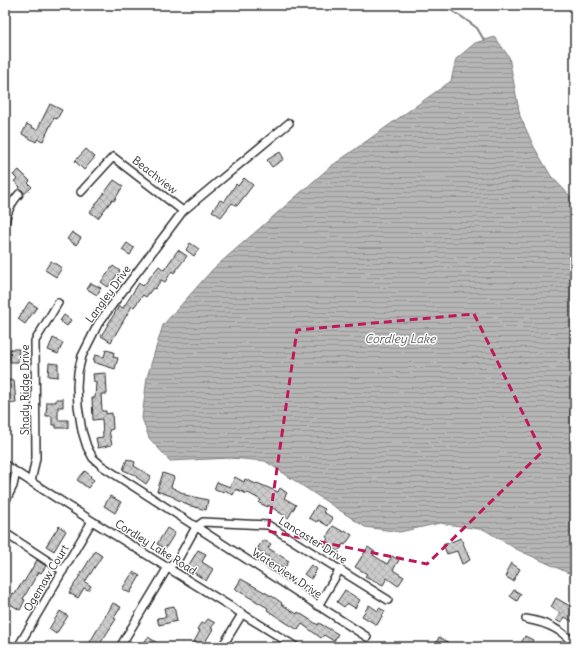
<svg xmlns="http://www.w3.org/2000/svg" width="580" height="652" viewBox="0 0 580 652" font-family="Delius,sans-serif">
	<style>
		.water { fill: url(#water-rules); stroke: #7e7e7e }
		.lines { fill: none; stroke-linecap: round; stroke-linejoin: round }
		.stream { stroke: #7e7e7e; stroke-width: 2 }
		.building { fill: url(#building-cross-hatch); stroke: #2b2b2b }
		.minor-casing { stroke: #2b2b2b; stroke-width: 10 }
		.minor { stroke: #fff; stroke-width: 7 }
		.marked { fill: none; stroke: #c2185b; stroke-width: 3; stroke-dasharray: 8 5; stroke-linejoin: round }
		.labels { text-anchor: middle; stroke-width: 3; stroke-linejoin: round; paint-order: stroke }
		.street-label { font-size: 11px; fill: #2b2b2b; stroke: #fff }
		.water-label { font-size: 12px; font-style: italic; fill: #5c5c5c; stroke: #fff }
	</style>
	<defs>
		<pattern id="water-rules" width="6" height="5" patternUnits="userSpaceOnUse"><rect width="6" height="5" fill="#b6b6b6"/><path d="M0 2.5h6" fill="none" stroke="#949494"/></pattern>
		<pattern id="building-cross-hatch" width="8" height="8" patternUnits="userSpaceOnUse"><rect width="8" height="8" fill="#cbcbcb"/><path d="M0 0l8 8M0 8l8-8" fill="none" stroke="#aeaeae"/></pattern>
	</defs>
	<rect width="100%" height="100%" fill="#fff"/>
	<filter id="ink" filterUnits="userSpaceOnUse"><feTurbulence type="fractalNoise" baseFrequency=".025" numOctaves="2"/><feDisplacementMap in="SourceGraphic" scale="8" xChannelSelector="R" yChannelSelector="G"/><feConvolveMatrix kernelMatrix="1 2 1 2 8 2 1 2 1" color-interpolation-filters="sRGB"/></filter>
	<g filter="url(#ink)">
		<path class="water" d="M495 37 509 57 520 116 534 147 551 176 575 201V576L516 549 485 530 440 523 400 532 365 527 265 461 230 458 170 461 149 438 142 418 147 377 163 325 213 269 330 167 451 81 456 59 475 43Z"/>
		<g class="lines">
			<path class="stream" d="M442 5 462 17 477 28 484 40"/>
		</g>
		<path class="building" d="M50 104 62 110 57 119 54 118 43 141 38 139 36 142 22 134 27 124 37 130Z
			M86 149 95 157 84 170 75 161Z
			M280 152 284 159 272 167 267 160Z
			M19 170 30 181 28 183 32 187 24 194 22 190 18 189 20 187 14 181 17 179 13 175Z
			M244 178 253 185 237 206 232 203 221 217 212 211 220 200 224 202 236 184 238 186Z
			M114 180 123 186 114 201 112 200 98 218 90 212Z
			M72 232 81 238 76 245 67 239Z
			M127 243 134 248 130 255 122 250Z
			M190 243 199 249 194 256 186 250Z
			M178 250 187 256 174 273 172 271 165 282 161 280 155 289 153 288 146 297 143 295 134 307 132 306 111 342 101 336 119 306 123 308 139 283 143 286 159 266 164 270Z
			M51 261 62 268 56 277 45 270Z
			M113 266 120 271 108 287 101 282Z
			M91 283 101 288 97 295 87 289Z
			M29 302 37 307 25 324 18 319Z
			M64 315 71 320 67 326 60 321Z
			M53 338 63 343 58 354 48 350Z
			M10 349H19L18 362H10Z
			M106 350 114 352 113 357 118 358 115 369 93 362 95 355 104 357Z
			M49 363 58 364V377L48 376Z
			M106 373 107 394H101L102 411H106V414L112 413 113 429 109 430 112 445 98 448 96 438 103 437 102 419 93 420 92 398H95L96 382H94L93 374Z
			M5 380H14L16 403 6 404Z
			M56 399H63V407H58V420H68V428H56V425H52V416H46L47 402H56Z
			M127 459 135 462 134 466 151 476 146 484 136 477 137 476 123 470Z
			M85 471 91 476 90 477 94 480 88 488 77 480Z
			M163 473 174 477 171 487 185 494V495L208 500 206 510 187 505V504L174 498V497L157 491Z
			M235 477 244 482 245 479 256 484 257 483 278 492 280 488 287 493 284 498 296 505 288 518 268 505V507L259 503 261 500 248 493 247 494 236 489 233 495 225 490 224 492 214 489 217 482 230 487Z
			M110 496 121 502 115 513 104 506Z
			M317 505 325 509 323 512 333 518 328 526 318 520 317 522 309 518Z
			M59 526 66 531 54 551 46 546Z
			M333 526 344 532 345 530 352 535 345 545 343 544 338 552 332 547 330 550 324 546 328 538 326 537Z
			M167 528 175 533 165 549 157 544Z
			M461 538 470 560 462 564 457 551 447 554 443 545Z
			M263 540 271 544 268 548 289 561 284 569 268 559 269 557 257 549Z
			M368 547 375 552 373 555 387 564 392 556 399 560 393 570 404 577 398 586 387 578 383 585 365 576 367 574 355 567Z
			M198 550 206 554 202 562 213 569 206 581 187 568Z
			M95 551 102 556 85 582 91 586 88 590 84 588 78 598 69 593Z
			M37 560 46 566 41 573 39 572 35 578 23 599 25 600 20 610 8 603 13 593 15 594 23 581 24 582Z
			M511 563 520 569 513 581 506 577 508 573 506 572Z
			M311 565 317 569 311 579 304 574Z
			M133 572 140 576 130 593 122 589Z
			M241 579 275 598 282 603 281 604 297 614 298 612 318 625 319 623 338 634 334 641 324 635 321 638 302 624 298 630 285 622 267 610 268 608 235 589Z
			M345 590 360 600 355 608 347 603 344 607 337 602Z
			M514 590 521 594 517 601 510 596Z
			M556 598 575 609V618L573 622 565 617 561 623 556 620 560 613 551 607Z
			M113 603 121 607 114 618 116 619 98 647H87Z
			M369 605 378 611 379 608 385 611 377 625 362 616Z
			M174 606 177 621 159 625 157 618 166 617 164 608Z
			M60 611 68 616 56 634 49 629Z
			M208 619 215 623 211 628 213 629 202 647H191L200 631 197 629 201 623 204 624Z
			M525 636 533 640 529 647H519Z
			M148 637 156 642 153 647H141Z
			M439 637 449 643 447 647H434Z"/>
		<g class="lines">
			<g class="minor-casing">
				<path id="minor" d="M289 123 183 211 98 324 82 356 78 372 77 387 78 406 82 431 87 447 93 458 102 466 367 637
					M81 192 113 157 183 211
					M5 223C7 211 11 203 19 194
					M5 465 92 521 296 647
					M31 482 36 458 35 341 58 303
					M5 502 13 486 16 472
					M5 533 63 571
					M318 606 340 569
					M526 619C544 622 565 630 575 647
					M18 647 92 521
					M120 647 168 567 177 561 196 527 203 522 268 525 388 600
					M222 647 242 614"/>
			</g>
			<use href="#minor" class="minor"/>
		</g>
	</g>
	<path class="marked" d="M474 314 542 452 427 564 268 531 297 330Z"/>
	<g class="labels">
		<g class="street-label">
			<text transform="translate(155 175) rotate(38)" y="4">Beachview</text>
			<text transform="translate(108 294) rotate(-54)" y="4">Langley Drive</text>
			<text transform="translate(25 390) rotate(-90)" y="4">Shady Ridge Drive</text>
			<text transform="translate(313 540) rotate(32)" y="4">Lancaster Drive</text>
			<text transform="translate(156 547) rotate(32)" y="4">Cordley Lake Road</text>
			<text transform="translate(287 573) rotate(33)" y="4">Waterview Drive</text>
			<text transform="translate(46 578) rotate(-59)" y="4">Ogemaw Court</text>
		</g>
		<g class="water-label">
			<text x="400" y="343">Cordley Lake</text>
		</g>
	</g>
	<rect width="580" height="652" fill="none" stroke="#fff" stroke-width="20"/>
	<rect x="10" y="10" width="560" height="632" fill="none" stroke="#2b2b2b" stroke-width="1.5" filter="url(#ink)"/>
</svg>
